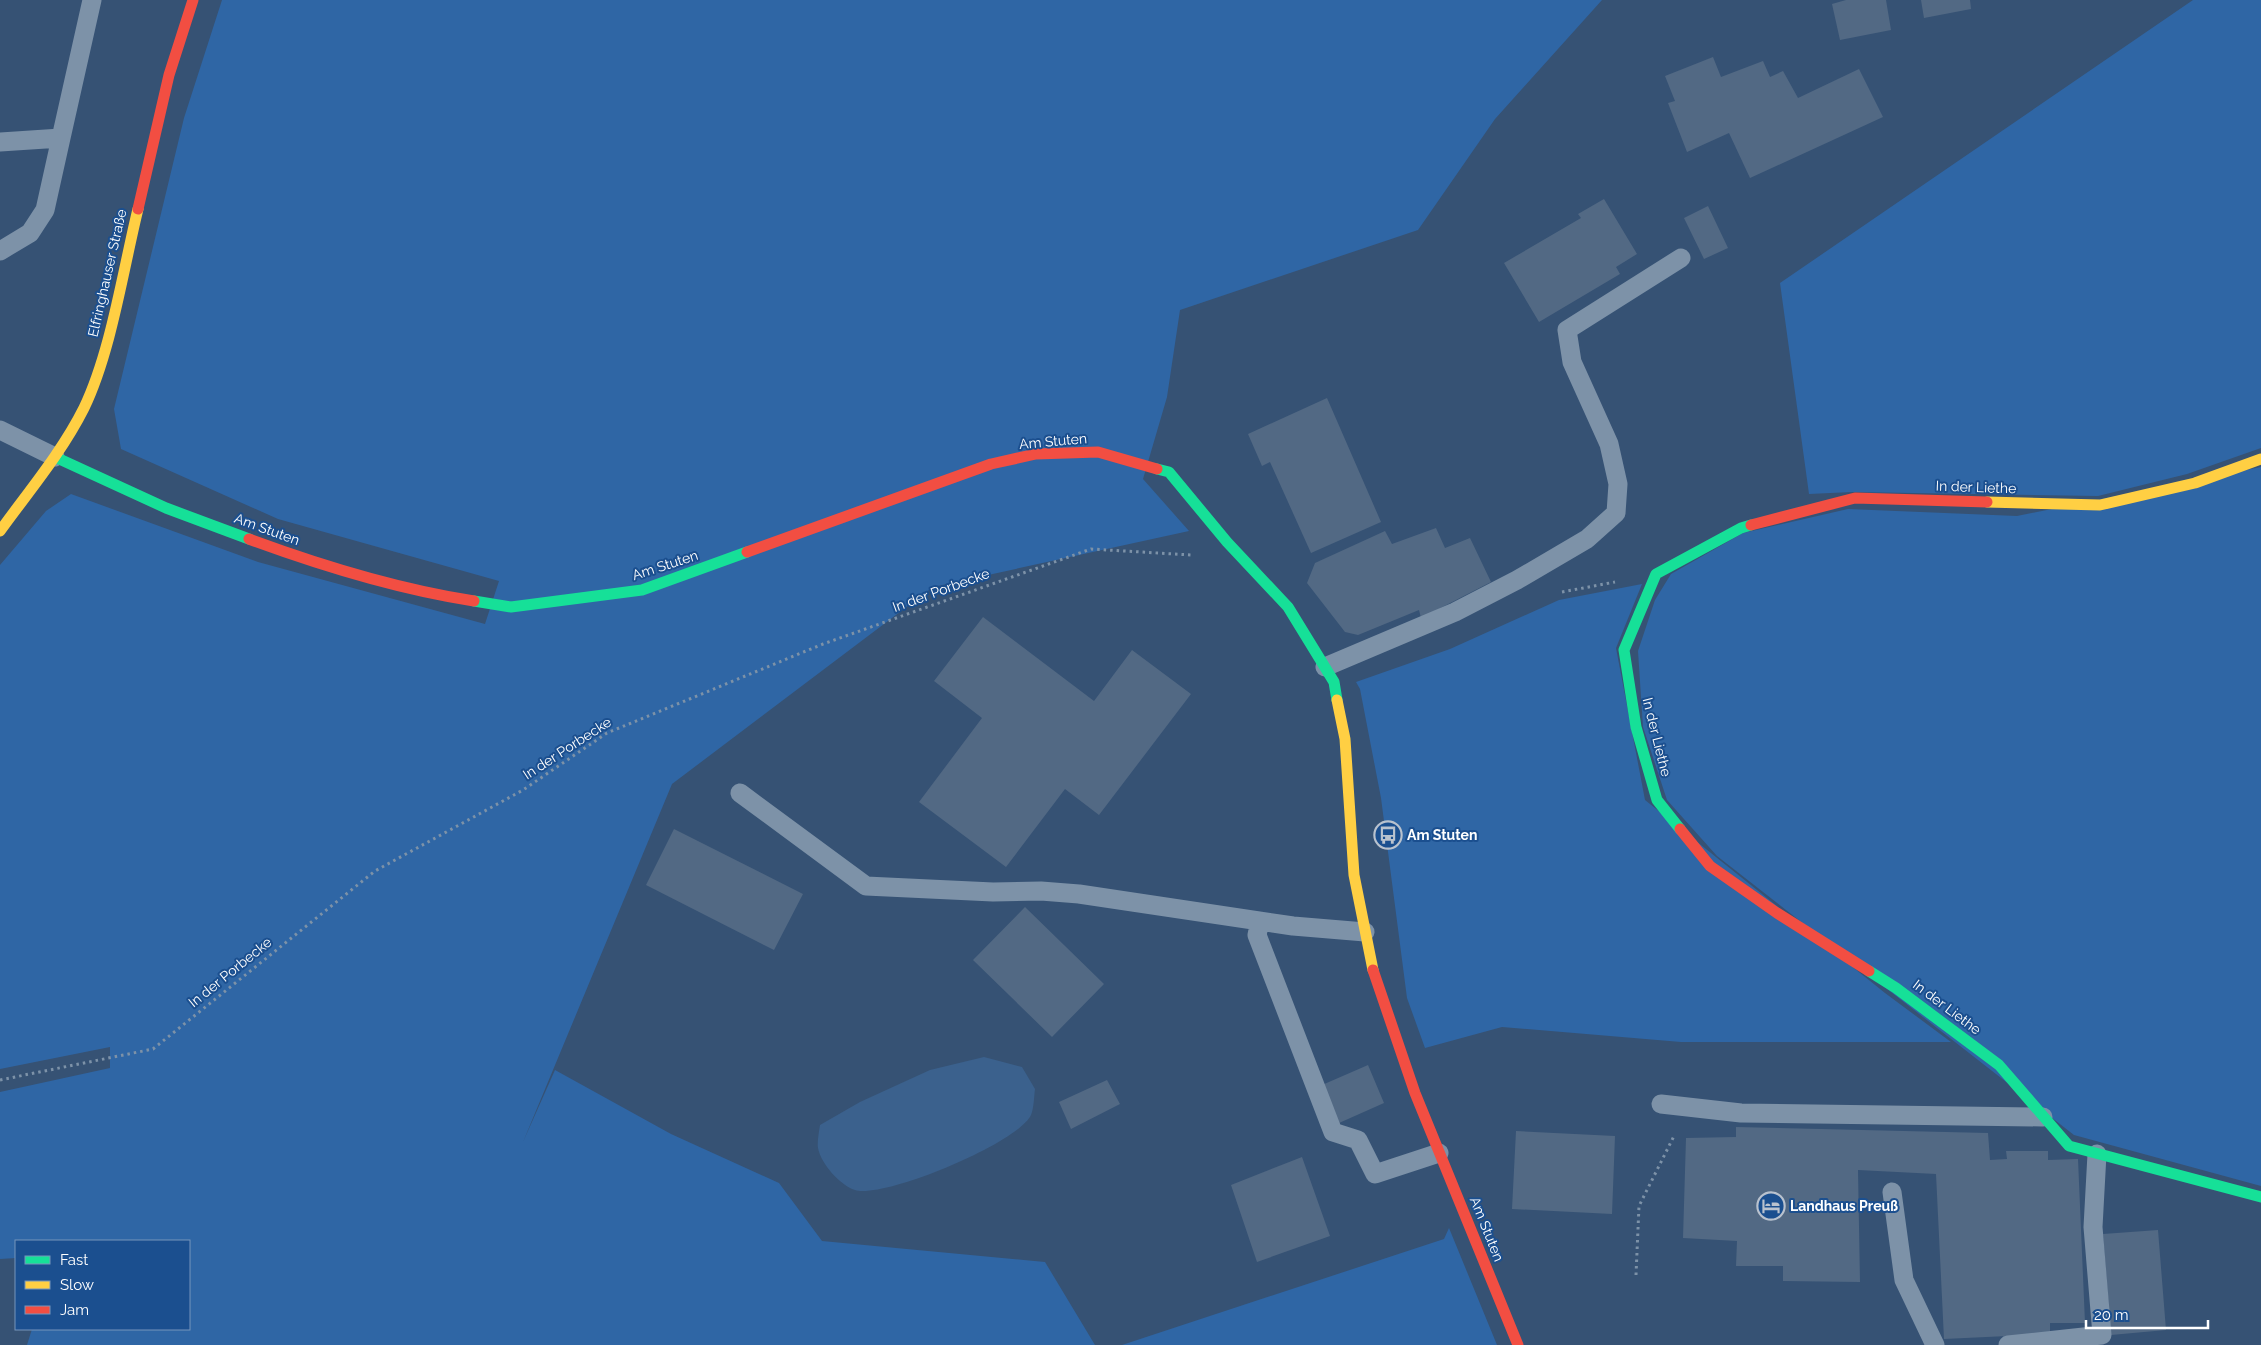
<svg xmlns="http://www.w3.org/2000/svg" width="2261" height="1345" viewBox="0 0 2261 1345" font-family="Raleway,sans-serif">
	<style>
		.green { fill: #2f66a5 }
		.water { fill: #3b618d }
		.building { fill: #526984 }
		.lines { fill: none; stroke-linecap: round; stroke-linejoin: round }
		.path { stroke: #7d92a8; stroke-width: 3; stroke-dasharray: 2.5 4; stroke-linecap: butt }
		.lane { stroke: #7d92a8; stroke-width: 19 }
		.fast { stroke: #16e098; stroke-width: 11 }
		.slow { stroke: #ffcf43; stroke-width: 11 }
		.jam { stroke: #f24e42; stroke-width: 11 }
		.labels { text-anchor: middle; stroke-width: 4; stroke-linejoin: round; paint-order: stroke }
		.street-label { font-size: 14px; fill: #fff; stroke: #1b4f8f }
		.poi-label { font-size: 14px; font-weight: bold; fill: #fff; stroke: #1b4f8f; text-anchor: start }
	</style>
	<rect width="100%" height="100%" fill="#365274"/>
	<path class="green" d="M222 0H1602L1495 119 1418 230 1180 310 1167 397 1143 479 1189 531 933 587 672 784 523 1142 555 1070 671 1134 779 1183 822 1241 1045 1262 1095 1345H27L32 1329H189V1241H16V1258L0 1259V1092L110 1068V1047L0 1069V565L46 511 71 494 258 562 485 624 499 581 278 519 121 449 114 409 184 118Z
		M2193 0H2261V448L2187 474 2098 496 1852 492 1809 494 1780 283Z
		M2261 467V1186L2074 1135 1717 856 1667 800 1643 727 1638 651 1655 600 1671 574 1743 533 1848 509 2017 516Z
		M1642 584 1616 648 1645 800 1885 993 1951 1042H1681L1502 1027 1425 1048 1407 998 1381 798 1360 689 1356 682 1450 649 1559 600Z
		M1449 1228 1497 1345H1122L1444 1239Z"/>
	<path class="water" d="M984 1057 1022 1067 1035 1089C1034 1096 1034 1108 1031 1115 1018 1143 884 1199 855 1190 840 1185 821 1164 818 1148 817 1142 819 1132 820 1125L860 1102 930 1070Z"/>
	<path class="building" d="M1846 0H1886L1891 30 1840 40 1832 4Z
		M1921 0H1970L1971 9 1924 18Z
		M1713 57 1721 77 1763 61 1770 77 1783 71 1798 98 1859 69 1883 117 1750 178 1729 133 1687 152 1668 103 1675 101 1665 76Z
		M1604 199 1637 254 1616 267 1620 274 1539 322 1504 263 1581 218 1578 214Z
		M1708 206 1728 248 1704 259 1684 218Z
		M1327 398 1381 522 1311 553 1270 462 1262 466 1248 434Z
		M1436 528 1445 548 1470 538 1491 582 1421 618 1419 610 1358 635 1345 632 1307 583 1315 563 1385 531 1392 544Z
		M983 617 1094 701 1132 650 1191 694 1099 815 1065 789 1006 867 919 802 982 718 934 681Z
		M674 829 803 894 774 950 646 885Z
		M1025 907 1104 984 1052 1037 973 960Z
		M1368 1065 1384 1103 1339 1123 1322 1085Z
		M1107 1080 1120 1104 1071 1129 1059 1102Z
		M1736 1127 1988 1133 1990 1160 2007 1159 2006 1151H2048V1160L2078 1159 2085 1323H2050V1334L1944 1339 1936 1174 1858 1170 1860 1282 1783 1281V1266H1736L1737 1241 1683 1238 1686 1138 1736 1137Z
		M1516 1131 1615 1136 1612 1214 1512 1209Z
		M1302 1157 1330 1236 1257 1262 1231 1185Z
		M2158 1230 2166 1330 2111 1335 2103 1234Z"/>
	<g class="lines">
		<path class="path" d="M1562 592 1615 582
			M0 1080 153 1049 375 871 523 790 607 733 823 644 1091 549 1191 555
			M1636 1275 1639 1206 1674 1136"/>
		<path class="lane" d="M61 138 92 0
			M0 142 61 138 45 210 30 233 0 251
			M0 430 55 457
			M1325 667 1455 612 1517 580 1587 539 1616 513 1618 484 1609 444 1572 362 1567 330 1681 258
			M740 793 866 886 993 892 1041 891 1079 894 1293 926 1365 932
			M1260 921 1257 935 1333 1132 1358 1140 1375 1174 1439 1153
			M1661 1104 1741 1113 2043 1117
			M1892 1192 1904 1280 1935 1345
			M2008 1345 2102 1335 2093 1227 2097 1154"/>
		<path class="fast" d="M55 457 166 508 249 539
			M1157 469 1169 472 1227 542 1288 607 1334 682 1337 700
			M474 601 511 607 642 590 747 552
			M1680 829 1657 800 1636 727 1624 650 1656 574 1741 528 1751 525
			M1869 971 1896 988 1999 1065 2069 1146 2261 1197"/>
		<path class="slow" d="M1987 502 2100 505 2195 483 2261 459
			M0 531C29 491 62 452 84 408 111 352 123 270 138 209
			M1337 700 1345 739 1354 875 1373 970"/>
		<path class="jam" d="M138 209 169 75 193 0
			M1751 525 1855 498 1987 502
			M249 539C322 566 397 589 474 601
			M747 552 991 464 1036 454 1098 452 1157 469
			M1680 829 1710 866 1777 913 1869 971
			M1373 970 1415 1093 1518 1345"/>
	</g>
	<defs>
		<g id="bus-ring" transform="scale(1.4375)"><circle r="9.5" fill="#1b4f8f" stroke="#b9c2ce" stroke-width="1.5"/><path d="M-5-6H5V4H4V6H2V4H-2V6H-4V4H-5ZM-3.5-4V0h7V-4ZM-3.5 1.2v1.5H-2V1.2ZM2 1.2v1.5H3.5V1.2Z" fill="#b9c2ce"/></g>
		<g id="hotel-ring" transform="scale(1.4375)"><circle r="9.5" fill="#1b4f8f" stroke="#b9c2ce" stroke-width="1.5"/><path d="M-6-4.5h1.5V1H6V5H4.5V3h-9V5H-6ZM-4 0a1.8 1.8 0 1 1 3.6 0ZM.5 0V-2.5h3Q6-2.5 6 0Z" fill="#b9c2ce"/></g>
	</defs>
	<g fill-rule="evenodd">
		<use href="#bus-ring" x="1388" y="835"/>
		<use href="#hotel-ring" x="1771" y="1206"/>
	</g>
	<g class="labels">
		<g class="street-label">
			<text transform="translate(107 273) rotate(-77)" y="5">Elfringhauser Straße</text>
			<text transform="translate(1053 441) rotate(-5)" y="5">Am Stuten</text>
			<text transform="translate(1976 487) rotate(2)" y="5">In der Liethe</text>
			<text transform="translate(267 529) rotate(20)" y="5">Am Stuten</text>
			<text transform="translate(665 565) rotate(-18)" y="5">Am Stuten</text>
			<text transform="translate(941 590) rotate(-20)" y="5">In der Porbecke</text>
			<text transform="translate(1657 737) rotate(76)" y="5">In der Liethe</text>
			<text transform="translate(567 748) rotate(-33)" y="5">In der Porbecke</text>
			<text transform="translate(230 972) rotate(-39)" y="5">In der Porbecke</text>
			<text transform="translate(1947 1007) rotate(37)" y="5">In der Liethe</text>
			<text transform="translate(1487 1229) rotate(68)" y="5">Am Stuten</text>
		</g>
		<g class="poi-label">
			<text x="1407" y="840">Am Stuten</text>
			<text x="1790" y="1211">Landhaus Preuß</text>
		</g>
	</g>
	<rect x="15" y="1240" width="175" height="90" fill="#1b4f8f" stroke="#7695bc"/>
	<rect x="25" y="1256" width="25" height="8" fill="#16e098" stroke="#7695bc"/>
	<text x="60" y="1265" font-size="15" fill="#ffffff">Fast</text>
	<rect x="25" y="1281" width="25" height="8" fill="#ffcf43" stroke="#7695bc"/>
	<text x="60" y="1290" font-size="15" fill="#ffffff">Slow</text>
	<rect x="25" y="1306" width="25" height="8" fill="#f24e42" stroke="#7695bc"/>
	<text x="60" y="1315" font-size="15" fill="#ffffff">Jam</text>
	<path d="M2086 1320v8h122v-8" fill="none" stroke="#ffffff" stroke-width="2.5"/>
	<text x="2094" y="1320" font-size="15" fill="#ffffff" stroke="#1b4f8f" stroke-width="4" paint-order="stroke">20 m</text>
</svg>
